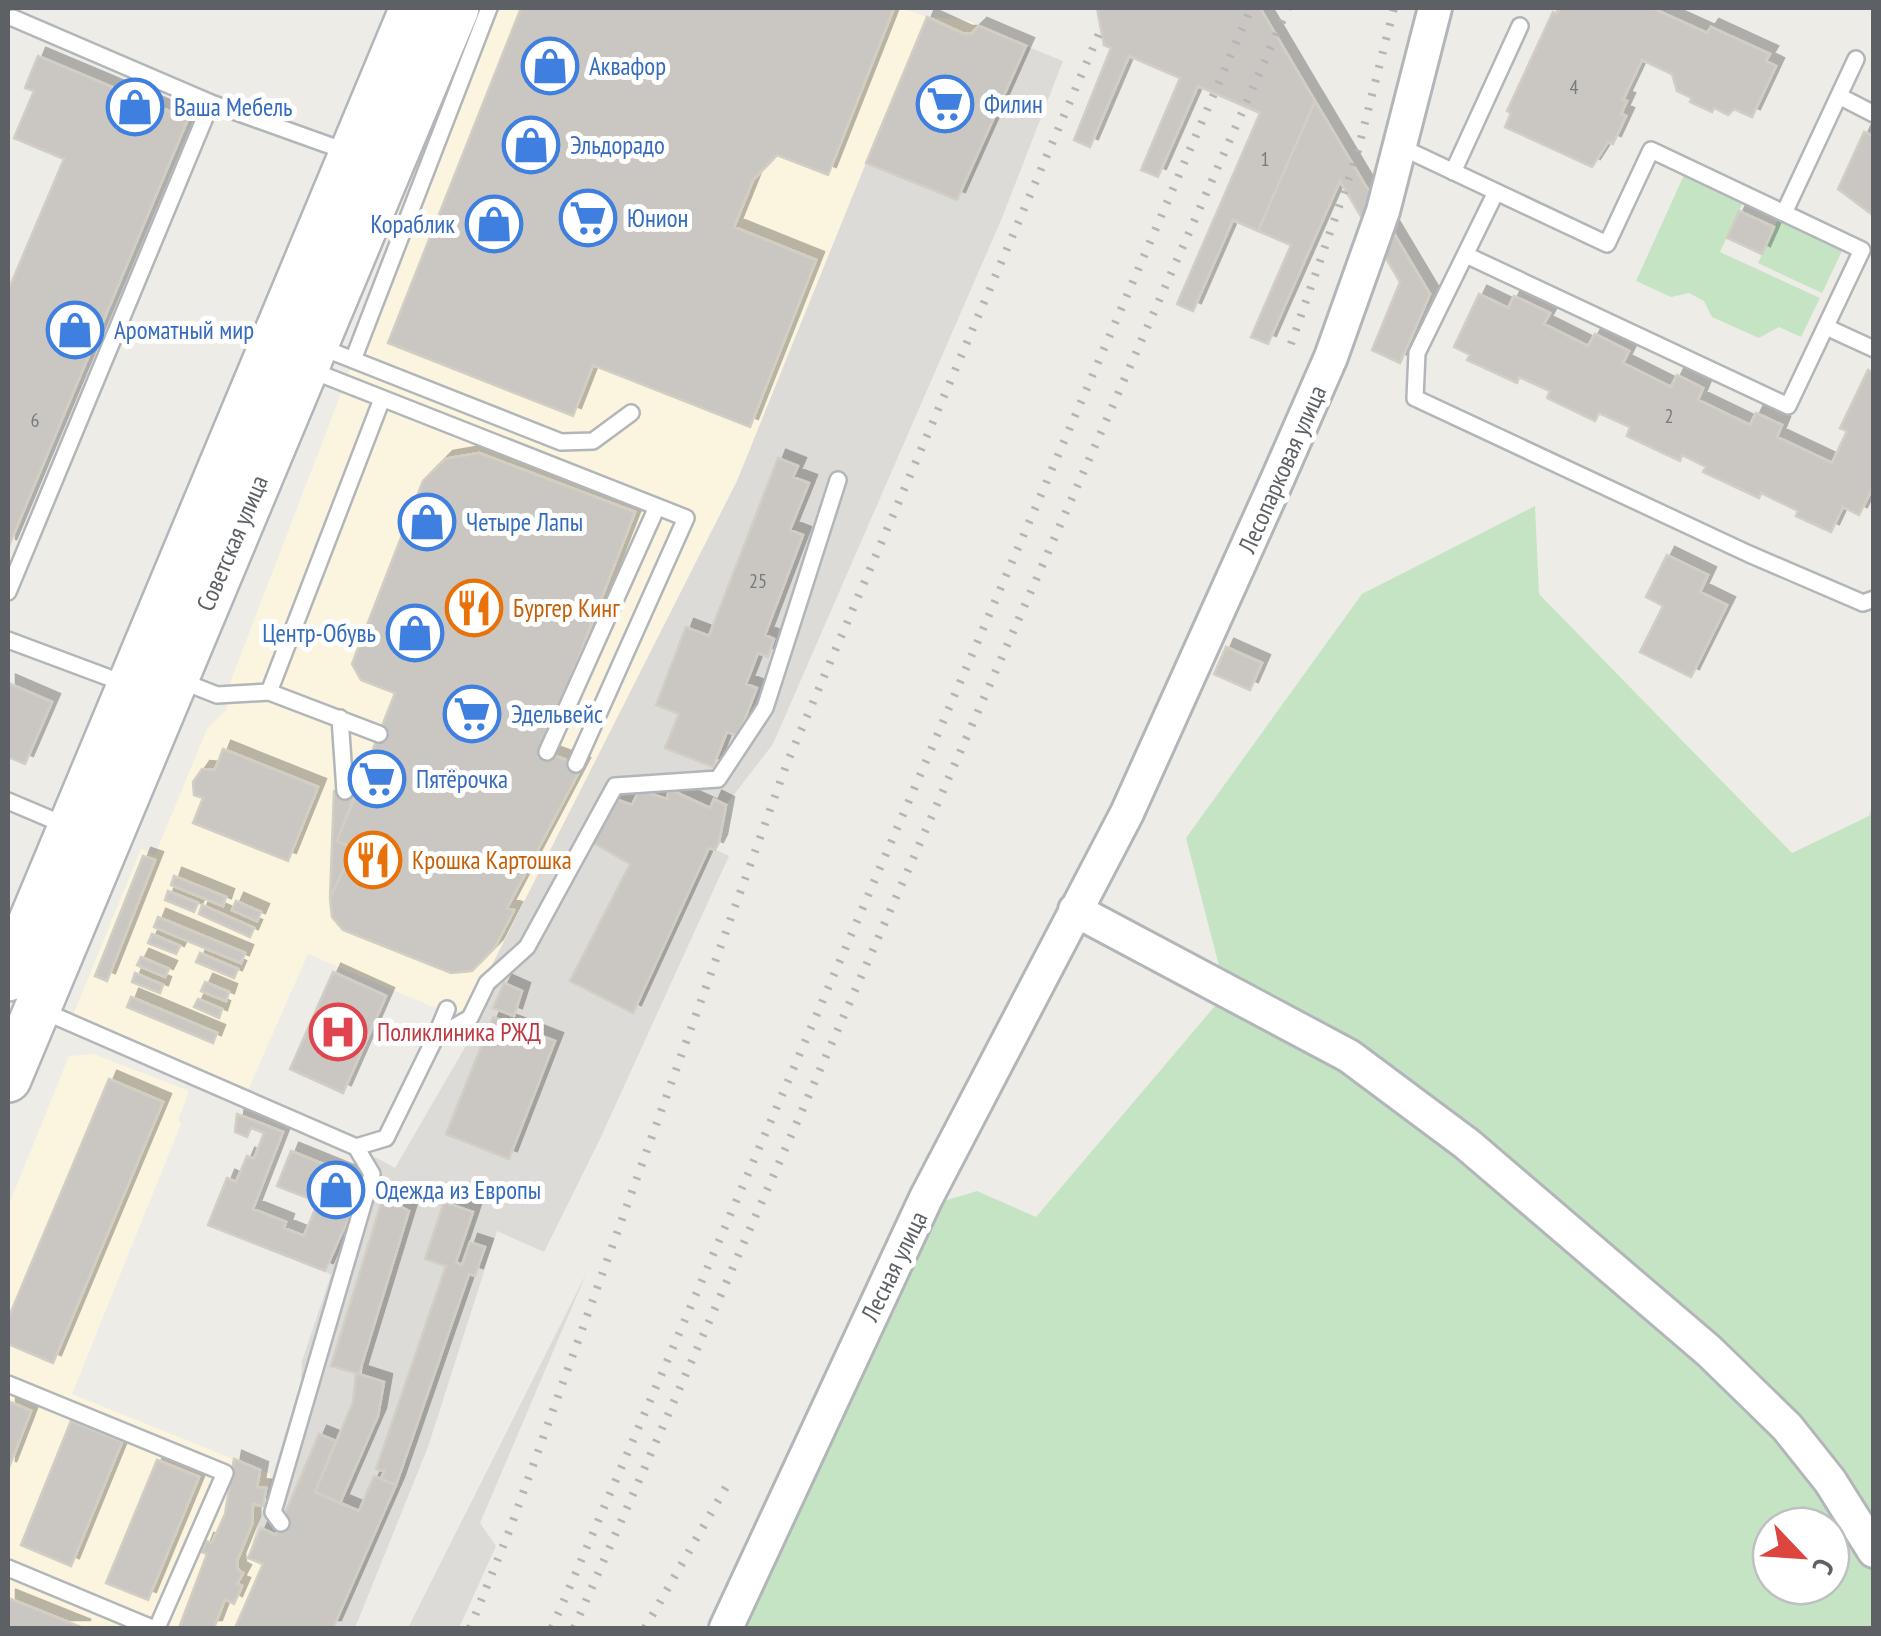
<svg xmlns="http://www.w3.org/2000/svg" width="1881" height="1636" viewBox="0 0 1881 1636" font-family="'PT Sans Narrow',sans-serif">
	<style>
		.commercial { fill: #fbf4de }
		.industrial { fill: #dddbd8 }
		.green { fill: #c5e4c4; fill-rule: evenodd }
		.building { fill: #cac7c2; stroke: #d3cec4; stroke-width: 2.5; filter: url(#shadow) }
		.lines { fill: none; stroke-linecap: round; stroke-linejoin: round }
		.service-casing { stroke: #b3b6b9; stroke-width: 20 }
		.minor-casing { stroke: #b3b6b9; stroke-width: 38 }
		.secondary-casing { stroke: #b2b5b9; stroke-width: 50 }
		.service { stroke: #fff; stroke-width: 15 }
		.minor { stroke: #fff; stroke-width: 32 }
		.secondary { stroke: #fff; stroke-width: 45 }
		.rail { stroke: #b4b5b5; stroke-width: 8; stroke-dasharray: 2.5 12; stroke-linecap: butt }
		.labels { text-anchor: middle; stroke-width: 10; stroke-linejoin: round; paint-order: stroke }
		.number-label { font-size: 20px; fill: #787a7c }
		.shop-label { font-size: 25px; fill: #366cbe; stroke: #fff; text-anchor: start }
		.street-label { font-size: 25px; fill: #5d6165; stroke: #fff }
		.food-label { font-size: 25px; fill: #c56008; stroke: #fff; text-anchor: start }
		.health-label { font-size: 25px; fill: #be3a42; stroke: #fff; text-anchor: start }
	</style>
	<defs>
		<filter id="shadow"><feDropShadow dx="8" dy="-8" stdDeviation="0" flood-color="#0004"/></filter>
	</defs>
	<rect width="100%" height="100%" fill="#eeece6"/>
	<path class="commercial" d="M489 8H902L927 17 967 20 1026 46 957 200 866 164 737 481 488 973 461 1012 433 1007 308 954 247 1092 73 1015 141 849 155 855 207 729 226 710 231 680Z
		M94 1054 189 1091 178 1120 181 1124 72 1394 270 1474 268 1502 248 1558 263 1564 235 1628H8V1207L69 1056Z"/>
	<path class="industrial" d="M1026 46 1063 61 1002 218 773 744 726 805 716 850 729 856 600 1139 544 1252 497 1231 428 1447 355 1628H235L262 1565 248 1558 301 1381 302 1361 331 1275 325 1271 353 1207 348 1204 358 1178 375 1157 395 1168 478 1025 461 1012 488 973 737 481 866 163 957 199Z
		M587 1272 480 1523 496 1546 459 1628H408Z"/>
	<path class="green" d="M1684 175 1743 202 1720 252 1820 298 1801 337 1779 327 1759 338 1712 317 1704 301 1689 293 1671 297 1636 281Z
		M1778 219 1843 249 1822 293 1758 263Z
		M1535 506 1539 594 1792 853 1869 816 1873 805V1628H745L937 1203 977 1191 1036 1217 1226 993 1186 838 1362 594ZM1771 1526H1831V1586H1771Z"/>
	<path class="building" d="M521 8H894L828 175 777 155 753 180 734 227 816 260 750 427 593 365 573 416 388 343Z
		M1097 8H1260L1315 101 1258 231 1233 220 1193 311 1177 304 1260 113 1198 86 1158 177 1141 170 1180 78 1129 56 1090 147 1074 140 1111 48 1104 45Z
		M1560 8H1652L1707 33 1711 27 1770 54 1766 61 1776 66 1752 117 1734 109 1728 115 1714 108 1712 112 1690 102 1692 98 1677 91 1672 74 1642 60 1623 100 1627 101 1621 114 1626 116 1613 144 1608 142 1592 167 1505 127 1511 113 1507 111 1553 12 1557 14Z
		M927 17 964 34H971L979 26 1026 46 957 200 866 163Z
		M38 56 188 119 8 548V291L64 159 14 138 34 91 25 88Z
		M1315 101 1430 294 1400 363 1372 350 1400 282 1340 181 1268 344 1251 337 1291 245 1258 231Z
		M1864 132 1874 136V216L1838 189Z
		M1739 211 1774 227 1762 254 1727 238Z
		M1479 294 1508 308 1514 296 1550 313 1544 324 1588 346 1595 334 1629 351 1623 363 1671 387 1677 375 1703 388 1698 400 1750 425 1756 413 1782 425 1777 437 1832 463 1847 431 1840 428 1868 370 1874 373V485L1859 515 1843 507 1831 532 1796 516 1798 511 1761 493 1759 498 1703 472 1706 467 1682 455 1680 461 1627 436 1630 427 1599 413 1595 421 1547 398 1550 391 1519 377 1517 383 1467 360 1470 355 1454 347Z
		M479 453 635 512 542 751 582 766 507 908 514 910 495 947 472 971 451 973 343 930 332 917 330 898 354 848 337 841 395 693 361 680 352 664 423 481 445 459Z
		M778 458 798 466 793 477 809 483 790 530 803 535 765 635 774 639 768 657 758 653 746 684 757 688 738 736 727 732 713 767 665 748 679 714 656 705 686 627 709 636Z
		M1667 555 1708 575 1700 592 1727 605 1691 677 1640 652 1663 606 1646 597Z
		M1226 647 1262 663 1250 690 1214 674Z
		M8 683 52 702 25 764 8 757Z
		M223 749 318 787 288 861 193 823 203 798 194 795 193 782 202 769 215 770Z
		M669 789 710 808 714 799 726 805 719 842 715 850 709 848 633 1013 570 981 630 864 590 841 610 797 632 805 639 790 667 799Z
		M334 791 357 792 337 841 354 848 330 898Z
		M143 856 155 860 107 981 95 976Z
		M174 876 226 897 223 906 171 885Z
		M168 891 198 903 194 912 165 900Z
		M236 901 261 912 257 921 232 910Z
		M202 905 254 928 250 937 199 914Z
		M158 917 245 953 241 963 154 927Z
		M152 934 180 946 176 954 148 943Z
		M200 953 238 969 234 978 196 962Z
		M141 957 169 969 165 977 137 965Z
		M333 972 386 996 343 1093 290 1069Z
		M135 973 163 985 160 993 132 982Z
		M205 982 229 992 226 1001 201 991Z
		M504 983 522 991 514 1016 493 1008Z
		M131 997 217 1033 213 1043 127 1007Z
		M198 999 222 1009 219 1018 194 1007Z
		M493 1017 555 1041 509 1159 446 1134Z
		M109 1079 163 1102 53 1363 8 1344V1319Z
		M237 1114 283 1132 253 1209 286 1222 284 1228 304 1236 318 1202 277 1186 291 1151 358 1178 348 1204 354 1206 325 1271 208 1225 227 1178 236 1182 247 1156 254 1159 264 1133 251 1128 247 1137 235 1132Z
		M383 1197 409 1211 359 1374 331 1366Z
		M444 1202 473 1212 456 1262 462 1265 470 1242 485 1247 475 1276 469 1274 396 1485 381 1479 384 1471 376 1469 446 1266 425 1259Z
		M356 1373 384 1382 378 1416 340 1503 315 1492 353 1402Z
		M8 1401 31 1411 8 1470Z
		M71 1421 122 1442 71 1566 21 1545Z
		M319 1434 336 1441 315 1492 359 1511 374 1476 396 1485 333 1628H235L263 1564 248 1558 261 1528 276 1535Z
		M234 1459 260 1470 257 1487 266 1488 263 1506 253 1504 252 1524 237 1561 238 1570 243 1573 237 1584 242 1586 234 1604 225 1599 214 1628H179L207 1554 202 1552 206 1541 212 1543 225 1514Z
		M157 1460 199 1477 148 1600 106 1583Z
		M8 1598 83 1628H8Z"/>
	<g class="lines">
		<g class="service-casing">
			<path id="service" d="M13 18 211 103 348 152
				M1839 96 1874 114
				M1401 147 1607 244 1651 150 1862 250 1788 406 1466 255
				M1453 172 1520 26
				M1496 192 1417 353 1415 398 1749 554 1863 603 1874 599
				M1784 213 1856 59
				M1826 327 1874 349
				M318 346 561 442 593 441 631 413
				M353 360 489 8
				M308 369 686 518 576 764
				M8 592 211 103
				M8 640 126 684
				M179 680 217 695 269 692 379 734
				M269 692 382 399
				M340 718 345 791
				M547 752 657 507
				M8 801 67 826
				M41 1010 356 1147 386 1138 435 1038 470 1018 487 983 527 947 615 786 718 779 765 708 838 480
				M435 1038 447 1009
				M8 1384 225 1473 157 1628
				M281 1523 273 1512 372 1174 356 1147
				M8 1568 152 1628"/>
		</g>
		<g class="minor-casing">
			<path id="minor" d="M1075 910 1349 1056 1467 1144 1709 1351 1787 1427 1830 1481 1874 1551
				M726 1628 926 1198 1127 813 1278 478 1331 357 1383 211 1435 8"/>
		</g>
		<g class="secondary-casing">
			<path id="secondary" d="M8 978 413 8
				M8 1079 456 8"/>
		</g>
		<use href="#service" class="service"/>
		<use href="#minor" class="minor"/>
		<use href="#secondary" class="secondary"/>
		<path class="rail" d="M1291 344 1356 158 1394 8
			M470 1628 510 1529 787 763 1101 29
			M552 1628 1251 8
			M574 1628 1288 8
			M645 1628 726 1487"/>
	</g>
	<defs>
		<g id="shop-ring" transform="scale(2.875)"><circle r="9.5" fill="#fff" stroke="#3f7fe0" stroke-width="1.5"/><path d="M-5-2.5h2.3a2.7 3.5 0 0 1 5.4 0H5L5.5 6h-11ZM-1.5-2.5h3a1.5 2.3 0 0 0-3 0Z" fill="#3f7fe0"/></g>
		<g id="supermarket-ring" transform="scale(2.875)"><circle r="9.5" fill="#fff" stroke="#3f7fe0" stroke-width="1.5"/><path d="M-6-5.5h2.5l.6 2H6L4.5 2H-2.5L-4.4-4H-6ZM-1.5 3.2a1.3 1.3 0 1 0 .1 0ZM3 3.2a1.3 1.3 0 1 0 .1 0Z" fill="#3f7fe0"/></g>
		<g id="restaurant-ring" transform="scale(2.875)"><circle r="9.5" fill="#fff" stroke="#e8710a" stroke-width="1.5"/><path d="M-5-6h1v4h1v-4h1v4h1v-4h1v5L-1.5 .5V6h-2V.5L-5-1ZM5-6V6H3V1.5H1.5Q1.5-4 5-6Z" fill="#e8710a"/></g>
		<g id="hospital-ring" transform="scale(2.875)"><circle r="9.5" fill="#fff" stroke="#e0444e" stroke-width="1.5"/><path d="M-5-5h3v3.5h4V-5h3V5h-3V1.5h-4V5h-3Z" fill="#e0444e"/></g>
	</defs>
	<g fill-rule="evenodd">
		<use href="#shop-ring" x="550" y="66"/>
		<use href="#supermarket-ring" x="945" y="104"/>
		<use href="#shop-ring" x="135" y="107"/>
		<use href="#shop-ring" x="531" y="145"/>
		<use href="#supermarket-ring" x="588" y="218"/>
		<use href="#shop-ring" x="494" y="224"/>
		<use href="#shop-ring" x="75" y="330"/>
		<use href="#shop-ring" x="427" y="522"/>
		<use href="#restaurant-ring" x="474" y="608"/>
		<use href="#shop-ring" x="415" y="633"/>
		<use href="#supermarket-ring" x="472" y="714"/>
		<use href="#supermarket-ring" x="377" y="779"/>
		<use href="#restaurant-ring" x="373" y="860"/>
		<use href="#hospital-ring" x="338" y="1032"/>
		<use href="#shop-ring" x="336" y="1190"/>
	</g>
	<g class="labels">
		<g class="number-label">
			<text x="1574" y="94">4</text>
			<text x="1265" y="166">1</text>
			<text x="1669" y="423">2</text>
			<text x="35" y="427">6</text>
			<text x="758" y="588">25</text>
		</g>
		<g class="shop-label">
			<text x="589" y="75">Аквафор</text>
			<text x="984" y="113">Филин</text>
			<text x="174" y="116">Ваша Мебель</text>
			<text x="570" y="154">Эльдорадо</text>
			<text x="627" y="227">Юнион</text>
			<text x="455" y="233" text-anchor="end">Кораблик</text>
			<text x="114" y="339">Ароматный мир</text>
			<text x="466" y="531">Четыре Лапы</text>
			<text x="376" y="642" text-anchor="end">Центр-Обувь</text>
			<text x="511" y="723">Эдельвейс</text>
			<text x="416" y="788">Пятёрочка</text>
			<text x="375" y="1199">Одежда из Европы</text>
		</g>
		<g class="street-label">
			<text transform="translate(1282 469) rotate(-66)" y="9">Лесопарковая улица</text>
			<text transform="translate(232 543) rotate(-67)" y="9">Советская улица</text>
			<text transform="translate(894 1266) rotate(-64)" y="9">Лесная улица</text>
		</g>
		<g class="food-label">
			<text x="513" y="617">Бургер Кинг</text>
			<text x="412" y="869">Крошка Картошка</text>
		</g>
		<g class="health-label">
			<text x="377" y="1041">Поликлиника РЖД</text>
		</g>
	</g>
	<rect width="1881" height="1636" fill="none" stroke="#5d6165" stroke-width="20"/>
	<g transform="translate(1801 1556) rotate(115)"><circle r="48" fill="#ffffff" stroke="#bec0c1" stroke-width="2.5"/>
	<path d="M0-8L18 38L0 25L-18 38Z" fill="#dc463f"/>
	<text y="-15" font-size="28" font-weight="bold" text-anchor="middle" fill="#5d6165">С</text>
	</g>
</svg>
